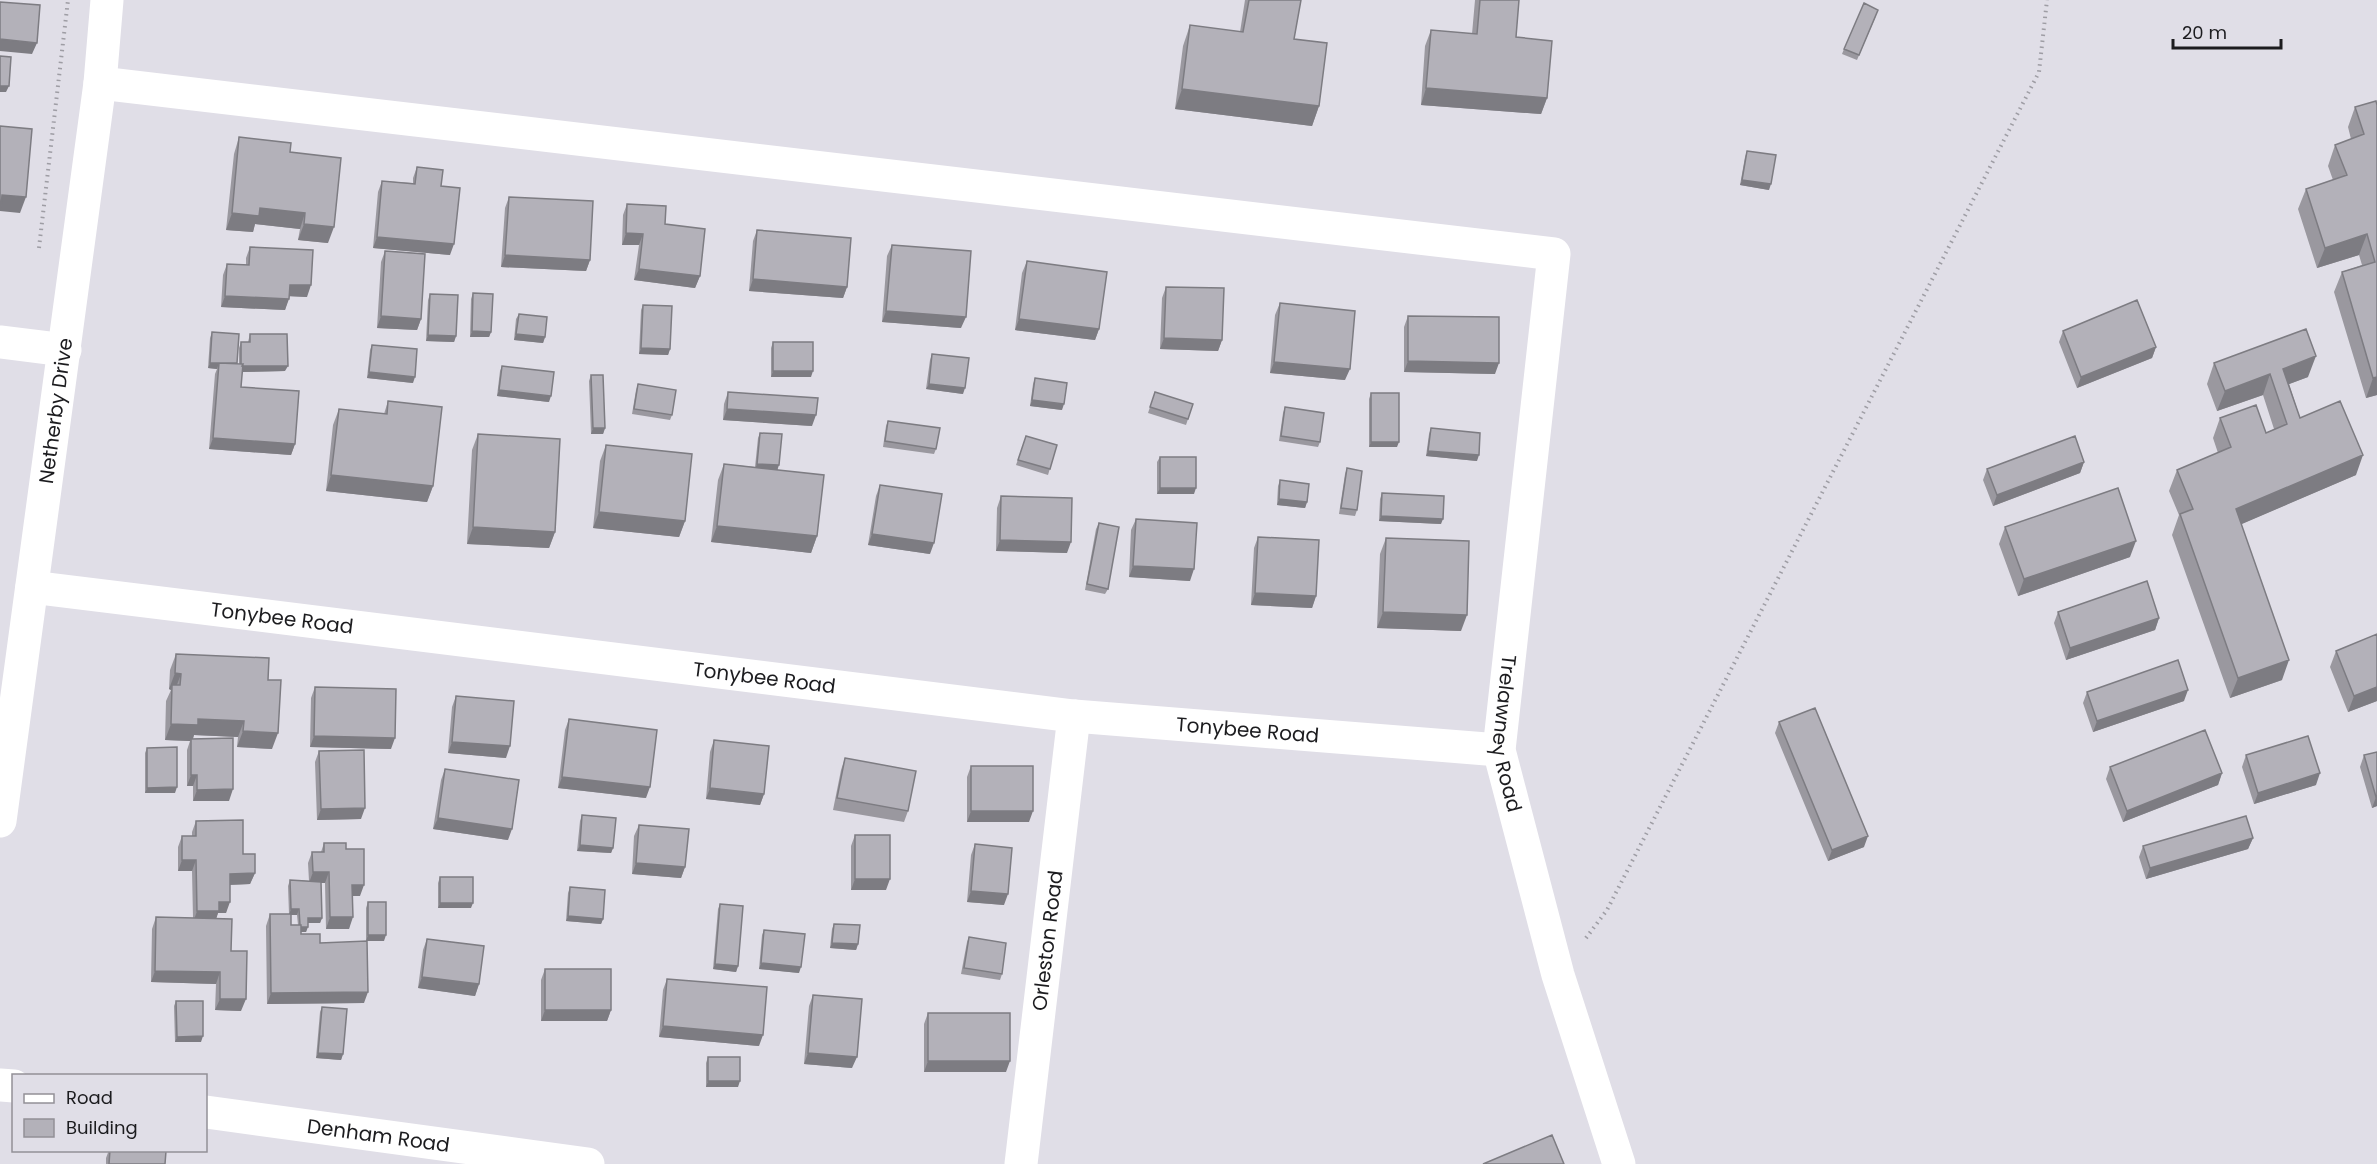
<svg xmlns="http://www.w3.org/2000/svg" width="2377" height="1164" viewBox="0 0 2377 1164" font-family="Poppins,sans-serif">
	<style>
		.lines { fill: none; stroke-linecap: round; stroke-linejoin: round }
		.path { stroke: #9e9da4; stroke-width: 4; stroke-dasharray: 1.5 4.5; stroke-linecap: butt }
		.minor { stroke: #fff; stroke-width: 33 }
		.wall { fill: #9a989f; fill-rule: evenodd }
		.shaded-wall { fill: #7d7c82 }
		.building { fill: #b3b1b9; stroke: #7d7c82; stroke-width: 1.5 }
		.labels { text-anchor: middle; stroke-width: 4.5; stroke-linejoin: round; paint-order: stroke }
		.street-label { font-size: 20px; fill: #1c1c1f; stroke: #e0dee7 }
	</style>
	<rect width="100%" height="100%" fill="#e0dee7"/>
	<g class="lines">
		<path class="path" d="M39 248 68 0
			M1586 938 1607 910 2039 72 2047 0"/>
		<g class="minor">
			<path id="s1" d="M100 83 1554 254 1499 750 1558 975 1619 1164"/>
			<path d="M0 342 65 350"/>
			<path id="s2" d="M32 587 1074 716 1499 750"/>
			<path id="s3" d="M0 821 100 83 107 0"/>
			<path d="M0 1085 14 1086"/>
			<path id="s4" d="M206 1112 588 1164"/>
			<path id="s5" d="M1021 1164 1074 716"/>
		</g>
	</g>
	<path class="wall" d="M1245 0H1301L1294 39 1319 106 1312 126 1175 109 1183 46 1190 25 1240 32Z
		M1475 0H1519L1516 37 1547 98 1541 114 1421 105 1425 46 1431 30 1472 34Z
		M1876 16 1857 60 1842 54 1844 49Z
		M2377 105V395L2366 398 2334 292 2342 272 2362 265 2359 255 2317 268 2298 209 2306 189 2333 180 2328 166 2335 145 2351 139 2348 127 2355 107Z
		M239 137 290 152 328 243 298 240 300 229 255 224 253 232 226 230 234 154Z
		M1747 151 1769 190 1740 185 1745 157Z
		M417 167 441 186 450 255 373 248 378 192 382 181 413 183V178Z
		M509 197 590 260 586 271 501 267 505 208Z
		M627 204 665 224 700 276 695 288 634 280 639 245H622L623 215Z
		M757 230 847 287 843 298 749 291 753 241Z
		M892 245 961 328 882 322 887 256Z
		M250 247 307 297 289 296 285 310 221 307 223 275 227 264 246 265V258Z
		M385 251 421 319 417 330 377 328 381 262Z
		M1027 261 1099 329 1095 340 1015 330 1022 273Z
		M1166 287 1222 340 1218 351 1160 349 1162 298Z
		M473 293 491 332 489 337H470L471 299Z
		M430 294 456 336 454 342 426 341 428 300Z
		M1280 303 1345 380 1270 373 1275 315Z
		M643 305 670 349 668 355 639 354 641 310Z
		M519 314 545 337 543 343 514 340 516 319Z
		M1408 316 1495 374 1404 372V327Z
		M2063 331 2156 347 2152 358 2077 388 2059 342Z
		M212 332 237 363 239 364V348L241 342H248L250 334 285 371 242 372 241 387 295 444 291 455 209 449 215 374 217 369 208 368 210 338Z
		M773 342 811 377H771V348Z
		M372 345 413 383 367 378 370 350Z
		M932 354 963 394 926 389 930 360Z
		M2214 363 2308 377 2289 384 2300 418 2356 475 2241 524 2282 680 2230 698 2172 535 2179 515 2169 491 2177 470 2218 453 2213 438 2220 418 2266 433 2274 429 2263 395 2217 411 2207 384Z
		M502 366 549 402 497 396 500 371Z
		M591 375 605 428 603 434H591L589 381Z
		M1035 378 1062 410 1030 406 1033 384Z
		M638 384 672 415 670 420 632 414 636 390Z
		M728 392 812 426 723 420 724 404Z
		M1155 392 1193 404 1186 425 1148 413Z
		M1371 393 1397 447H1369V399Z
		M388 401 433 486 427 502 326 491 333 425 339 409 384 414Z
		M1285 407 1320 442 1318 447 1279 441 1283 413Z
		M888 421 936 449 934 454 883 447 886 426Z
		M1431 428 1477 461 1426 456 1429 434Z
		M760 433 778 470 817 536 811 553 711 542 718 480 724 464 755 467 758 438Z
		M478 434 555 532 549 548 467 544 472 450Z
		M1026 436 1057 445 1048 475 1016 465Z
		M606 445 685 521 679 537 593 528 600 461Z
		M1160 457 1194 494H1157V462Z
		M2084 462 2080 473 1993 506 1983 480 1987 469Z
		M1347 468 1357 510 1355 516 1339 514 1345 474Z
		M1280 480 1307 502 1305 508 1277 505 1278 486Z
		M880 485 930 554 868 545 876 496Z
		M1382 493 1441 524 1379 521 1380 499Z
		M1001 496 1067 553 996 551 997 508Z
		M1136 519 1190 581 1129 577 1131 530Z
		M1099 523 1108 589 1105 594 1085 590 1096 529Z
		M2005 527 2130 557 2018 596 1999 544Z
		M1258 537 1316 596 1312 608 1251 605 1254 548Z
		M1386 538 1461 631 1377 628 1380 554Z
		M2058 612 2159 618 2155 630 2066 660 2054 623Z
		M2377 634V701L2348 712 2330 667 2336 651Z
		M176 654 268 680 272 749 237 747 238 737 194 735 193 739 229 801H193V786H187V750L190 741 165 740 166 701 171 690 169 689 170 670Z
		M315 687 391 749 310 747 311 698Z
		M2087 692 2184 701 2093 732 2083 703Z
		M456 696 506 758 448 753 452 707Z
		M569 719 646 798 558 788 565 730Z
		M1779 722 1864 847 1828 861 1775 733Z
		M714 740 764 794 760 805 706 799 710 752Z
		M147 748 175 793H145V753Z
		M319 751 361 819 317 820 315 762Z
		M2377 752V806L2372 808 2360 767 2364 755Z
		M2246 755 2316 785 2254 804 2242 767Z
		M845 758 908 811 904 822 833 810 841 770Z
		M971 766 1029 822H967V777Z
		M2110 767 2222 773 2218 785 2123 822 2106 779Z
		M445 769 508 840 433 829 441 780Z
		M582 815 613 848 611 853 577 851 580 821Z
		M196 821 243 854 255 873 250 884 230 885 226 913H218L216 918 231 951 241 1011 215 1010 216 984 151 982 152 929 156 917 193 918 192 871H178V847L182 836H192V832Z
		M639 825 685 867 681 878 632 874 634 836Z
		M855 835 886 890H851V846Z
		M2253 838 2248 849 2146 879 2139 857 2143 846Z
		M324 843 346 849 360 896H353L349 929H326L325 883H321L322 918 320 923H308L306 932H301V934L320 943 364 1003 267 1004 266 926 270 914H289L288 886 290 880 309 881 308 863 312 852H321ZM291 915H297L298 925H291Z
		M975 844 1004 905 967 902 971 855Z
		M440 877 471 908H438V883Z
		M570 887 603 919 601 924 566 921 568 893Z
		M368 902 384 941H366V908Z
		M720 904 738 966 736 972 713 969 718 909Z
		M834 924 858 944 856 950 830 948 832 929Z
		M764 930 799 973 759 969 762 935Z
		M969 937 1002 974 1000 980 961 974 967 942Z
		M427 939 479 984 475 996 418 988 423 950Z
		M545 969 611 1010 607 1021H541V980Z
		M667 979 759 1046 659 1037 663 990Z
		M813 995 852 1068 804 1064 809 1006Z
		M176 1001 201 1042H175L174 1006Z
		M322 1007 343 1054 341 1060 316 1058 320 1012Z
		M928 1013 1006 1072H924V1024Z
		M708 1057 738 1087H706V1063Z
		M109 1150H156L165 1164H106V1158Z"/>
	<path class="shaded-wall" d="M0 39 37 43 32 54 0 51Z
		M0 86H9L6 92H0Z
		M1426 88 1547 98 1541 114 1421 105Z
		M1182 89 1319 106 1312 126 1175 109Z
		M1742 180 1771 184 1769 190 1740 185Z
		M2 195 26 197 20 213 0 211V199Z
		M260 208 305 213 300 229 255 224 253 232 226 230 232 213Z
		M304 224 334 227 328 243 298 240Z
		M626 233 643 234 639 245H622Z
		M2367 234 2359 255 2317 268 2325 248Z
		M377 237 454 244 450 255 373 248Z
		M505 255 590 260 586 271 501 267Z
		M639 269 700 276 695 288 634 280Z
		M753 279 847 287 843 298 749 291Z
		M290 285H311L307 297 285 296Z
		M225 296 289 299 285 310 221 307Z
		M886 311 966 317 961 328 882 322Z
		M381 316 421 319 417 330 377 328Z
		M1019 319 1099 329 1095 340 1015 330Z
		M472 331 491 332 489 337H470Z
		M516 334 545 337 543 343 514 340Z
		M428 335 456 336 454 342 426 341Z
		M1164 338 1222 340 1218 351 1160 349Z
		M2156 347 2152 358 2077 388 2081 377Z
		M641 348 670 349 668 355 639 354Z
		M2316 356 2308 377 2276 389 2283 369Z
		M1408 361 1499 363 1495 374 1404 372Z
		M1274 362 1350 369 1345 380 1270 373Z
		M210 363H219L217 369 208 368Z
		M241 366H288L285 371 239 372Z
		M773 371H813L811 377H771Z
		M369 372 415 377 413 383 367 378Z
		M2270 374 2263 395 2217 411 2225 391Z
		M2377 377V395L2366 398 2373 378Z
		M929 384 965 388 963 394 926 389Z
		M499 390 551 396 549 402 497 396Z
		M1032 400 1064 404 1062 410 1030 406Z
		M727 409 816 415 812 426 723 420Z
		M593 428H605L603 434H591Z
		M213 438 295 444 291 455 209 449Z
		M1371 442H1399L1397 447H1369Z
		M1428 451 1479 455 1477 461 1426 456Z
		M2363 455 2356 475 2228 530 2236 509Z
		M2084 462 2080 473 1993 506 1997 495Z
		M757 464 779 465 777 471 755 469Z
		M331 475 433 486 427 502 326 491Z
		M1160 488H1196L1194 494H1157Z
		M1279 499 1307 502 1305 508 1277 505Z
		M599 512 685 521 679 537 593 528Z
		M1381 516 1443 519 1441 524 1379 521Z
		M717 526 817 536 811 553 711 542Z
		M473 527 555 532 549 548 467 544Z
		M872 534 934 543 930 554 868 545Z
		M1000 540 1071 542 1067 553 996 551Z
		M2136 541 2130 557 2018 596 2024 579Z
		M1133 566 1194 569 1190 581 1129 577Z
		M1255 593 1316 596 1312 608 1251 605Z
		M1383 612 1467 615 1461 631 1377 628Z
		M2159 618 2155 630 2066 660 2070 648Z
		M2289 660 2282 680 2230 698 2238 678Z
		M175 673 181 674 175 690 172 685 171 690 169 689Z
		M2377 687V701L2348 712 2354 696Z
		M2188 690 2184 701 2093 732 2097 721Z
		M198 719 244 721 238 737 194 735 192 741 191 739 190 741 165 740 171 724Z
		M243 731 278 733 272 749 237 747Z
		M314 736 395 738 391 749 310 747Z
		M452 742 510 746 506 758 448 753Z
		M2222 773 2218 785 2123 822 2127 811Z
		M2320 773 2316 785 2254 804 2258 793Z
		M191 775H197L193 786H187Z
		M562 777 650 787 646 798 558 788Z
		M177 787 175 793H145L147 788Z
		M710 788 764 794 760 805 706 799Z
		M233 789 229 801H193L197 790Z
		M2377 796V806L2372 808 2376 797Z
		M365 808 361 819 317 820 321 809Z
		M971 811H1033L1029 822H967Z
		M438 818 512 829 508 840 433 829Z
		M1868 836 1864 847 1828 861 1832 850Z
		M2253 838 2248 849 2146 879 2150 868Z
		M580 845 613 848 611 853 577 851Z
		M182 860H196L192 871H178Z
		M636 863 685 867 681 878 632 874Z
		M313 872H329L325 883H309Z
		M255 873 250 884 226 885 230 874Z
		M855 879H890L886 890H851Z
		M352 885H364L360 896H348Z
		M971 891 1008 894 1004 905 967 902Z
		M219 902H230L226 913H218L215 923H193L197 911Z
		M440 903H473L471 908H438Z
		M291 909H299L297 915H289Z
		M568 916 603 919 601 924 566 921Z
		M330 917H353L349 929H326Z
		M308 918H322L320 923H306Z
		M300 927H308L306 932H298Z
		M368 935H386L384 941H366Z
		M832 943 858 944 856 950 830 948Z
		M761 963 801 967 799 973 759 969Z
		M715 964 738 966 736 972 713 969Z
		M155 971 220 972 216 984 151 982Z
		M422 977 479 984 475 996 418 988Z
		M368 992 364 1003 267 1004 271 993Z
		M220 999H246L241 1011 215 1010Z
		M545 1010H611L607 1021H541Z
		M663 1026 763 1035 759 1046 659 1037Z
		M203 1036 201 1042H175L177 1037Z
		M318 1053 343 1054 341 1060 316 1058Z
		M808 1053 857 1057 852 1068 804 1064Z
		M928 1061H1010L1006 1072H924Z
		M708 1081H740L738 1087H706Z"/>
	<path class="building" d="M1249 0H1301L1294 39 1327 43 1319 106 1182 89 1190 25 1243 32Z
		M1480 0H1519L1516 37 1552 41 1547 98 1426 88 1431 30 1477 34Z
		M0 2 40 5 37 43 0 39Z
		M1864 3 1878 10 1859 55 1844 49Z
		M0 56 11 57 9 86H0Z
		M2376 101 2377 105V377L2373 378 2342 272 2375 262 2367 234 2325 248 2306 189 2347 175 2335 145 2364 134 2355 107Z
		M0 126 32 129 26 197 2 195 1 207H0Z
		M239 137 291 143 290 152 341 158 334 227 304 224 305 213 260 208 259 216 232 213Z
		M1747 151 1776 155 1771 184 1742 180Z
		M417 167 443 170 441 186 460 188 454 244 377 237 382 181 415 184Z
		M509 197 593 201 590 260 505 255Z
		M627 204 666 206 665 224 705 229 700 276 639 269 643 234 626 233Z
		M757 230 851 238 847 287 753 279Z
		M892 245 971 251 966 317 886 311Z
		M250 247 313 250 311 285H290L289 299 225 296 227 264 249 265Z
		M385 251 425 254 421 319 381 316Z
		M1027 261 1107 272 1099 329 1019 319Z
		M1166 287 1224 288 1222 340 1164 338Z
		M473 293 493 294 491 332 472 331Z
		M430 294 458 295 456 336 428 335Z
		M2137 300 2156 347 2081 377 2063 331Z
		M1280 303 1355 311 1350 369 1274 362Z
		M643 305 672 306 670 349 641 348Z
		M519 314 547 317 545 337 516 334Z
		M1408 316 1499 317V363L1408 361Z
		M2306 329 2316 356 2283 369 2300 418 2340 401 2363 455 2236 509 2289 660 2238 678 2180 514 2193 509 2177 470 2231 447 2220 418 2256 405 2266 433 2287 424 2270 374 2225 391 2214 363Z
		M212 332 239 334 237 363H210Z
		M250 334H287L288 366H242L243 364H241V342H250Z
		M773 342H813V371H773Z
		M372 345 417 349 415 377 369 372Z
		M932 354 969 358 965 388 929 384Z
		M219 363 243 364 241 387 299 391 295 444 213 438Z
		M502 366 554 372 551 396 499 390Z
		M591 375H603L605 428H593Z
		M1035 378 1067 383 1064 404 1032 400Z
		M638 384 676 390 672 415 634 409Z
		M728 392 818 398 816 415 727 409Z
		M1155 392 1193 404 1188 419 1150 407Z
		M1371 393H1399V442H1371Z
		M388 401 442 407 433 486 331 475 339 409 387 414Z
		M1285 407 1324 413 1320 442 1281 436Z
		M888 421 940 428 936 449 885 441Z
		M1431 428 1480 433 1479 455 1428 451Z
		M760 433 782 434 779 465 757 464Z
		M478 434 560 439 555 532 473 527Z
		M1026 436 1057 445 1050 469 1018 460Z
		M2075 436 2084 462 1997 495 1987 469Z
		M606 445 692 454 685 521 599 512Z
		M1160 457H1196V488H1160Z
		M724 464 824 475 817 536 717 526Z
		M1347 468 1362 471 1357 510 1341 508Z
		M1280 480 1309 484 1307 502 1279 499Z
		M880 485 942 494 934 543 872 534Z
		M2118 488 2136 541 2024 579 2005 527Z
		M1382 493 1444 496 1443 519 1381 516Z
		M1001 496 1072 498 1071 542 1000 540Z
		M1136 519 1197 523 1194 569 1133 566Z
		M1099 523 1119 527 1108 589 1087 584Z
		M1258 537 1319 540 1316 596 1255 593Z
		M1386 538 1469 541 1467 615 1383 612Z
		M2147 581 2159 618 2070 648 2058 612Z
		M2377 634V687L2354 696 2336 651Z
		M176 654 269 658 268 680H281L278 733 243 731 244 721 198 719V725L171 724 172 685H180L181 674 175 673Z
		M2178 660 2188 690 2097 721 2087 692Z
		M315 687 396 689 395 738 314 736Z
		M456 696 514 701 510 746 452 742Z
		M1815 708 1868 836 1832 850 1779 722Z
		M569 719 657 730 650 787 562 777Z
		M2205 730 2222 773 2127 811 2110 767Z
		M2308 736 2320 773 2258 793 2246 755Z
		M233 738V789L197 790V775H191V739Z
		M714 740 769 746 764 794 710 788Z
		M177 747V787L147 788V748Z
		M364 750 365 808 321 809 319 751Z
		M2377 752V796L2376 797 2364 755Z
		M845 758 916 771 908 811 837 798Z
		M971 766H1033V811H971Z
		M445 769 519 780 512 829 438 818Z
		M582 815 616 818 613 848 580 845Z
		M2246 816 2253 838 2150 868 2143 846Z
		M243 820V854H255V873L230 874V902H219V911H197L196 860H182V836H196V821Z
		M639 825 689 829 685 867 636 863Z
		M855 835H890V879H855Z
		M324 843H346V849H364V885H352L353 917H330L329 872H313L312 852H324Z
		M975 844 1012 848 1008 894 971 891Z
		M440 877H473V903H440Z
		M290 880 321 882 322 918H308V927H301V925H300L299 909H291Z
		M570 887 605 890 603 919 568 916Z
		M368 902H386V935H368Z
		M720 904 743 906 738 966 715 964Z
		M270 914H291V925H301V934H320V943L367 941 368 992 271 993Z
		M156 917 232 919 231 951H247L246 999H220V972L155 971Z
		M834 924 860 925 858 944 832 943Z
		M764 930 805 934 801 967 761 963Z
		M969 937 1006 943 1002 974 964 968Z
		M427 939 484 946 479 984 422 977Z
		M545 969H611V1010H545Z
		M667 979 767 987 763 1035 663 1026Z
		M813 995 862 999 857 1057 808 1053Z
		M176 1001H203V1036L177 1037Z
		M322 1007 347 1009 343 1054 318 1053Z
		M928 1013H1010V1061H928Z
		M708 1057H740V1081H708Z
		M1552 1135 1564 1164H1483Z
		M110 1150 166 1151 165 1164H109Z"/>
	<g class="labels">
		<g class="street-label">
			<text dy="7" stroke="none"><textPath href="#s3" startOffset="414">Netherby Drive</textPath></text>
			<text dy="7" stroke="none"><textPath href="#s2" startOffset="252">Tonybee Road</textPath></text>
			<text dy="7" stroke="none"><textPath href="#s2" startOffset="738">Tonybee Road</textPath></text>
			<text dy="7" stroke="none"><textPath href="#s2" startOffset="1224">Tonybee Road</textPath></text>
			<text dy="7" stroke="none"><textPath href="#s1" startOffset="1947">Trelawney Road</textPath></text>
			<text dy="7" stroke="none"><textPath href="#s5" startOffset="225">Orleston Road</textPath></text>
			<text dy="7" stroke="none"><textPath href="#s4" startOffset="174">Denham Road</textPath></text>
		</g>
	</g>
	<rect x="12" y="1074" width="195" height="78" fill="#e0dee7" stroke="#929097" stroke-width="1.5"/>
	<rect x="24" y="1094" width="30" height="9" fill="#ffffff" stroke="#929097" stroke-width="1.5"/>
	<text x="66" y="1104" font-size="18" fill="#1c1c1f">Road</text>
	<rect x="24" y="1119" width="30" height="18" fill="#b3b1b9" stroke="#929097" stroke-width="1.5"/>
	<text x="66" y="1134" font-size="18" fill="#1c1c1f">Building</text>
	<path d="M2173 39v9h108v-9" fill="none" stroke="#1c1c1f" stroke-width="3"/>
	<text x="2182" y="39" font-size="18" fill="#1c1c1f" stroke="#e0dee7" stroke-width="4.5" paint-order="stroke">20 m</text>
</svg>
